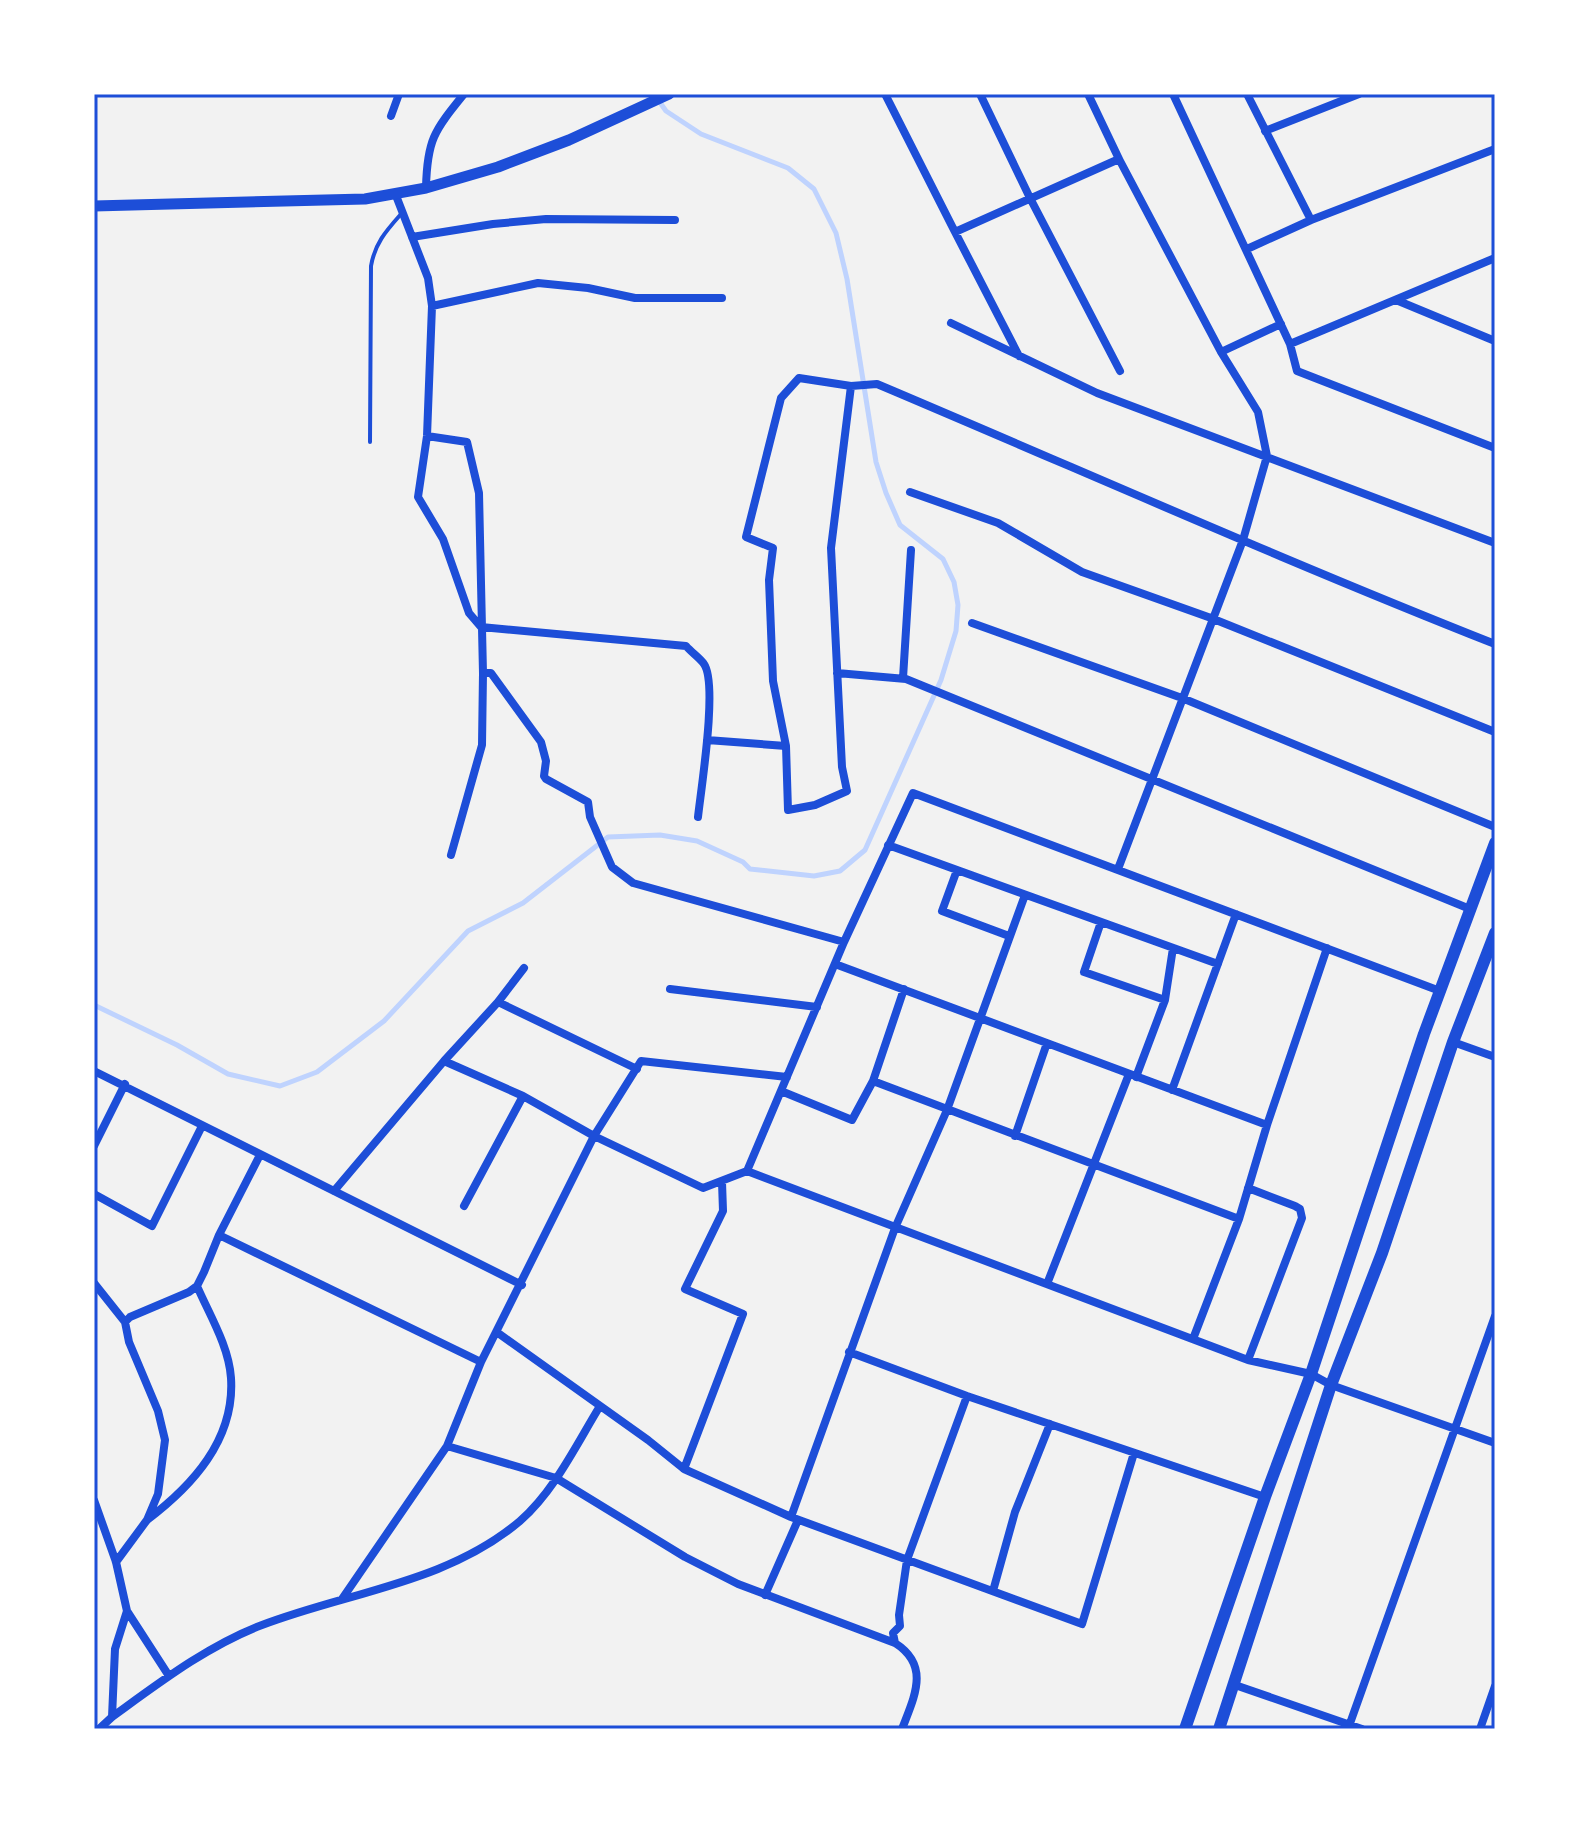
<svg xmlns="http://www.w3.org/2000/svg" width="1589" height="1823" viewBox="0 0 1589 1823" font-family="Rubik,sans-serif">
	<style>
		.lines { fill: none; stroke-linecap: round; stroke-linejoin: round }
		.stream { stroke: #bfd3fe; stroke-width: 5 }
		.service { stroke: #1d4ed8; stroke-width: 4 }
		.minor { stroke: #1d4ed8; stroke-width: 8 }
		.tertiary { stroke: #1d4ed8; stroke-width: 11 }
		.secondary { stroke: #1d4ed8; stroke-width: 12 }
		.neatline { fill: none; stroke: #1d4ed8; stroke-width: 3 }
	</style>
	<rect width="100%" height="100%" fill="#f2f2f2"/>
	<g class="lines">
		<path class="stream" d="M94 1005 177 1045 228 1074 280 1086 317 1072 384 1021 468 931 523 903 608 837 660 835 697 841 743 862 750 869 814 876 840 871 865 850 941 680 956 631 958 605 954 582 943 559 900 525 886 493 876 462 847 279 836 233 814 189 788 168 701 134 666 111 654 94"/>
		<path class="service" d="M370 442 371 266C375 243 386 231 401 214"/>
		<path class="minor" d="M885 94 955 232 1119 159
			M980 94 1030 198 1120 371
			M1088 94 1119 159 1221 352 1281 324
			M1173 94 1290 344 1297 371 1495 448
			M1247 94 1311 220
			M391 116 399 94
			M1265 131 1359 94
			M426 188C427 140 434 131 464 94
			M395 193 428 278 432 306 427 436 418 497 443 539 469 613 481 627 686 646C691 652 700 658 704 664 718 684 701 789 698 817
			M955 232 1019 356
			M412 237 493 224 546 219 675 220
			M1247 249 1311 220 1495 149
			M1396 300 1495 341
			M432 306 538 283 588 288 635 298H722
			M951 323 1097 393 1495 543
			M1290 344 1495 258
			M851 386 831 548 842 767 847 791 815 805 788 810 786 746 773 681 769 580 773 548 746 537 781 398 799 378 851 386 877 384C1083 471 1287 562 1495 644
			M427 436 467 442 479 493 483 673 482 745 451 855
			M910 492 998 523 1082 572 1211 618 1495 732
			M972 623 1182 698 1495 827
			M483 673H491L541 742 546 761 544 776 546 779 588 802 590 817 612 867 633 883 844 942
			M837 673 906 679 1470 909
			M903 678 911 550
			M707 740 786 746
			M888 845 1218 964
			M1118 869 1243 540 1267 456 1258 412 1221 352
			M957 870 942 911 1009 936
			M1101 922 1084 972 1165 1000
			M835 964 1267 1125
			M670 989 817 1007
			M498 1002 637 1069
			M1453 1042 1495 1057
			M444 1061 523 1096 594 1136 703 1188 747 1171 844 942 913 793 1440 991
			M94 1071 522 1285
			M1136 1077 1165 1000 1173 948
			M873 1081 1239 1219
			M1172 1090 1236 914
			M781 1091 852 1120 873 1081 904 989
			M1015 1136 1047 1043
			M94 1146 125 1084
			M747 1171 1248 1360 1311 1374 1331 1385 1495 1443
			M334 1191 444 1061 498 1002 524 968
			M94 1194 152 1226 202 1126
			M464 1206 523 1096
			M219 1235 481 1362
			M94 1283 125 1322
			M1047 1284 1129 1074
			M498 1333 648 1440 684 1469 791 1517 1082 1624 1134 1453
			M1193 1339 1239 1219 1267 1125 1327 948
			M849 1352 967 1396 1265 1497
			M1248 1360 1302 1218 1300 1209 1295 1206 1248 1188
			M447 1446 556 1478 685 1557 738 1584 895 1643C931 1666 914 1697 902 1729
			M684 1469 743 1314 685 1289 723 1211 722 1182
			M94 1500 116 1562 127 1611 169 1676
			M791 1517 895 1228 947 1110 1025 895
			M147 1520C192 1486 235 1440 231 1378 229 1346 209 1314 197 1286
			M116 1562 147 1520 158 1494 165 1440 158 1411 129 1342 125 1322 130 1317 189 1292 197 1286 204 1272 219 1235 260 1155
			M993 1591 1015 1512 1050 1424
			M765 1595 798 1520
			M342 1599 447 1446 481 1362 594 1136 641 1061 787 1077
			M895 1643 893 1633 900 1626 899 1615 907 1560 967 1396
			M1235 1685 1362 1729
			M112 1717C159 1683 207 1646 262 1625 348 1592 447 1583 520 1521 555 1490 576 1445 600 1406
			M99 1729 112 1717 115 1649 127 1611
			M1348 1729 1495 1316
			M1480 1729 1495 1686"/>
		<path class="tertiary" d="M94 206 365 199 426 188 498 167 569 140 669 94"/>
		<path class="secondary" d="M1185 1729 1265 1497 1311 1374 1424 1034 1495 843
			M1219 1729 1331 1385 1382 1253 1453 1042 1495 933"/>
	</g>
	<rect width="1589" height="1823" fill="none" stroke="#ffffff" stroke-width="192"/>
	<rect x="96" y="96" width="1397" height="1631" class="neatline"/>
</svg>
